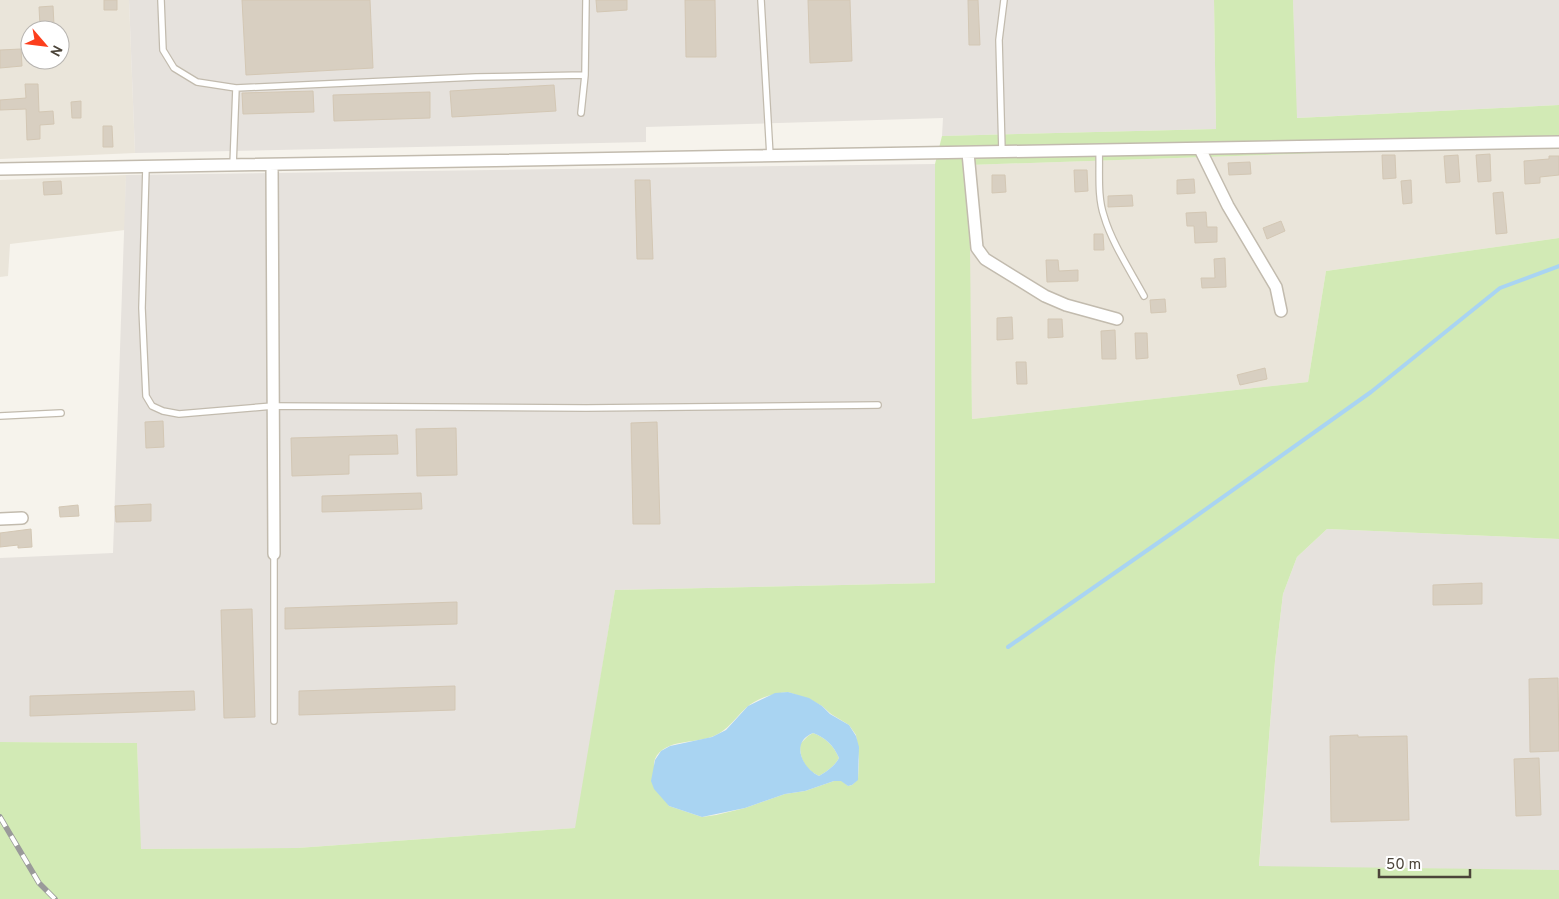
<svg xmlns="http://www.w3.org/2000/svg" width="1559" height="899" viewBox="0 0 1559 899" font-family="Overpass,sans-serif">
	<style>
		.residential { fill: #eae5da; fill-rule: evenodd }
		.industrial { fill: #e6e2dd }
		.green { fill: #d2eab5; fill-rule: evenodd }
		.water { fill: #a9d4f2; fill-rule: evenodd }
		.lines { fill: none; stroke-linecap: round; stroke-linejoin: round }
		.stream { stroke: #a9d4f2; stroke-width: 4 }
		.building { fill: #d8cfc1; stroke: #d3c7b4 }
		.lane-casing { stroke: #c2bbae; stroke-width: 8 }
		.street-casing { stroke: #c2bbae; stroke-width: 14 }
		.lane { stroke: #fff; stroke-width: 5.5 }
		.street { stroke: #fff; stroke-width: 11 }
		.rail-casing { stroke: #9a9a9a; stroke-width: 5.5 }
		.rail { stroke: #fff; stroke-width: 4; stroke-dasharray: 11; stroke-linecap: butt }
	</style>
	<rect width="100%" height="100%" fill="#f6f3ec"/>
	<path class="residential" d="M0 0H129L135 153 0 159ZM30 30H60V60H30Z
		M1559 145V238L1326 271 1308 382 972 419 968 165Z
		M126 175 125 230 10 244 8 276 0 277V180Z"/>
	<path class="industrial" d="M129 0H1214L1216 129 942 136 943 118 646 127V142L135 153Z
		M1293 0H1559V105L1296 118Z
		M935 164 936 583 615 590 576 828 297 848 140 849 137 743 0 742V558L113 553 126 175Z
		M1327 529 1559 539V870L1259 867 1275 661 1283 594 1297 557Z"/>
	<path class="green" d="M1214 0H1293L1297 118 1559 105V145L969 165 972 419 1308 382 1326 271 1559 238V539L1327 529 1297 557 1283 594 1275 661 1259 866 1559 870V899H0V742L137 743 141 849 297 848 575 828 615 590 935 583V164L942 136 1216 129ZM788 692 809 699 822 706 831 714 849 725 856 735 859 760 858 779 852 785 848 786 841 780 834 781 805 791 785 794 745 808 716 815 702 817 669 806C664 795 650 771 655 759 665 738 696 744 714 736 728 730 735 718 746 708 756 698 774 693 788 692Z
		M813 733C825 737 834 746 839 758 834 767 827 771 819 776 805 769 800 760 800 744L808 736Z"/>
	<path class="water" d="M788 692 809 698 822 706 830 714 849 725 856 736 859 747 858 780 852 785 848 786 841 781H834L805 791 785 794 745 808 702 817 669 806 654 789 651 781 655 760 661 751 670 746 712 737 726 730 748 706 775 693ZM813 733C825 737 834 746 839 758 834 767 827 771 819 776 802 768 790 742 813 733Z"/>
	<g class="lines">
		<path class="stream" d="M1008 647 1185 524 1371 392 1500 288 1559 266"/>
	</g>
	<path class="building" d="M104 0H117V10H104Z
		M242 0H370L373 68 246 75Z
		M596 0H627V10L597 12Z
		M685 0H715L716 57H686Z
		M808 0H850L852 61 810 63Z
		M968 0H978L980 45H969Z
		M53 6 54 25 40 26 39 7Z
		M21 49 22 66 0 68V50Z
		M25 84H38L39 112 53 111 54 124 40 125V139L27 140 26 109 0 110V100L26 98Z
		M554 85 556 111 452 117 450 91Z
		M313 91 314 112 243 114 242 93Z
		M430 92V118L334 121 333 95Z
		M81 101V118H72L71 102Z
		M103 126H112L113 147H103Z
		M1490 154 1491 181 1478 182 1476 155Z
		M1382 155H1395L1396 178 1383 179Z
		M1458 155 1460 182 1446 183 1444 156Z
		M1549 156H1559V175L1540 177V183L1525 184 1524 161 1549 159Z
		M1250 162 1251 174 1229 175 1228 163Z
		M1074 170H1087L1088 191 1075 192Z
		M992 175H1005L1006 192 992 193Z
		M1194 179 1195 193 1177 194V180Z
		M635 180H650L653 259H637Z
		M1411 180 1412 203 1403 204 1401 181Z
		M61 181 62 194 44 195 43 182Z
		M1503 192 1507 233 1496 234 1493 193Z
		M1132 195 1133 206 1108 207V196Z
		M1206 212 1207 227H1217V242L1195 243 1194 226H1187L1186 213Z
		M1281 221 1285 231 1267 239 1263 228Z
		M1094 234H1103L1104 250H1094Z
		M1225 258 1226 287 1202 288 1201 278H1215L1214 259Z
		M1046 260H1058L1059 271 1078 270V281L1047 282Z
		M1165 299 1166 312 1151 313 1150 300Z
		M1012 317 1013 339 997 340V318Z
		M1048 319H1062L1063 337 1048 338Z
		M1115 330 1116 359H1102L1101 331Z
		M1135 333H1147L1148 358 1136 359Z
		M1016 362H1026L1027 384H1017Z
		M1265 368 1267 379 1240 385 1237 375Z
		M163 421 164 447 146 448 145 422Z
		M657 422 660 524H633L631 423Z
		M456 428 457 475 417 476 416 429Z
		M397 435 398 454 349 455V474L292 476 291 438Z
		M421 493 422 509 322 512V496Z
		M151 504V521L116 522 115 506Z
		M78 505 79 516 60 517 59 507Z
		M31 529 32 547 18 548V545L0 547V533Z
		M1482 583V604L1433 605V585Z
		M457 602V624L285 629V608Z
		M252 609 255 717 224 718 221 610Z
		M1558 678 1559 751 1530 752 1529 679Z
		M455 686V710L299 715V691Z
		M194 691 195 710 30 716V696Z
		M1358 735V737L1407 736 1409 820 1331 822 1330 736Z
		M1539 758 1541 815 1516 816 1514 759Z"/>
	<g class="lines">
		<g class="lane-casing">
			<path id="lane" d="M161 0 163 50 174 68 197 82 236 88 476 77 585 75
				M761 0 770 156
				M581 113 585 75 586 0
				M1099 150C1100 171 1097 196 1104 216 1111 241 1131 272 1144 296
				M1002 152 999 40 1004 0
				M233 166 236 88
				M146 167 142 308 146 396 152 406 163 411 179 414 273 406 586 408 878 405
				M0 416 61 413
				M274 721V554"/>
		</g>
		<g class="street-casing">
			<path id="street" d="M1200 149 1228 206 1276 287 1281 311
				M968 153 977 248 985 259 1045 296 1066 305 1117 319
				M272 165 274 554
				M0 169 1559 142
				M0 519 22 518"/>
		</g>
		<use href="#lane" class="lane"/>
		<use href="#street" class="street"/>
		<g class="rail-casing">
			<path id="rail" d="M0 817 39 883 55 899"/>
		</g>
		<use href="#rail" class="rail"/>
	</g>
	<g transform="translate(45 45) rotate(118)"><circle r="24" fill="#ffffff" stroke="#b7b4b0"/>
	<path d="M0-4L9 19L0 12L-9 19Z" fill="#fc3f1d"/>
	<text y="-8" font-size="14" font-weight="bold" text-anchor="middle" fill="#4b4439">N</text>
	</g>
	<path d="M1379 869v8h91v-8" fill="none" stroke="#4b4439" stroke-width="2.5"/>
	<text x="1386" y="869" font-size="15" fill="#4b4439" stroke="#ffffff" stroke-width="4" paint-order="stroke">50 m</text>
</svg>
